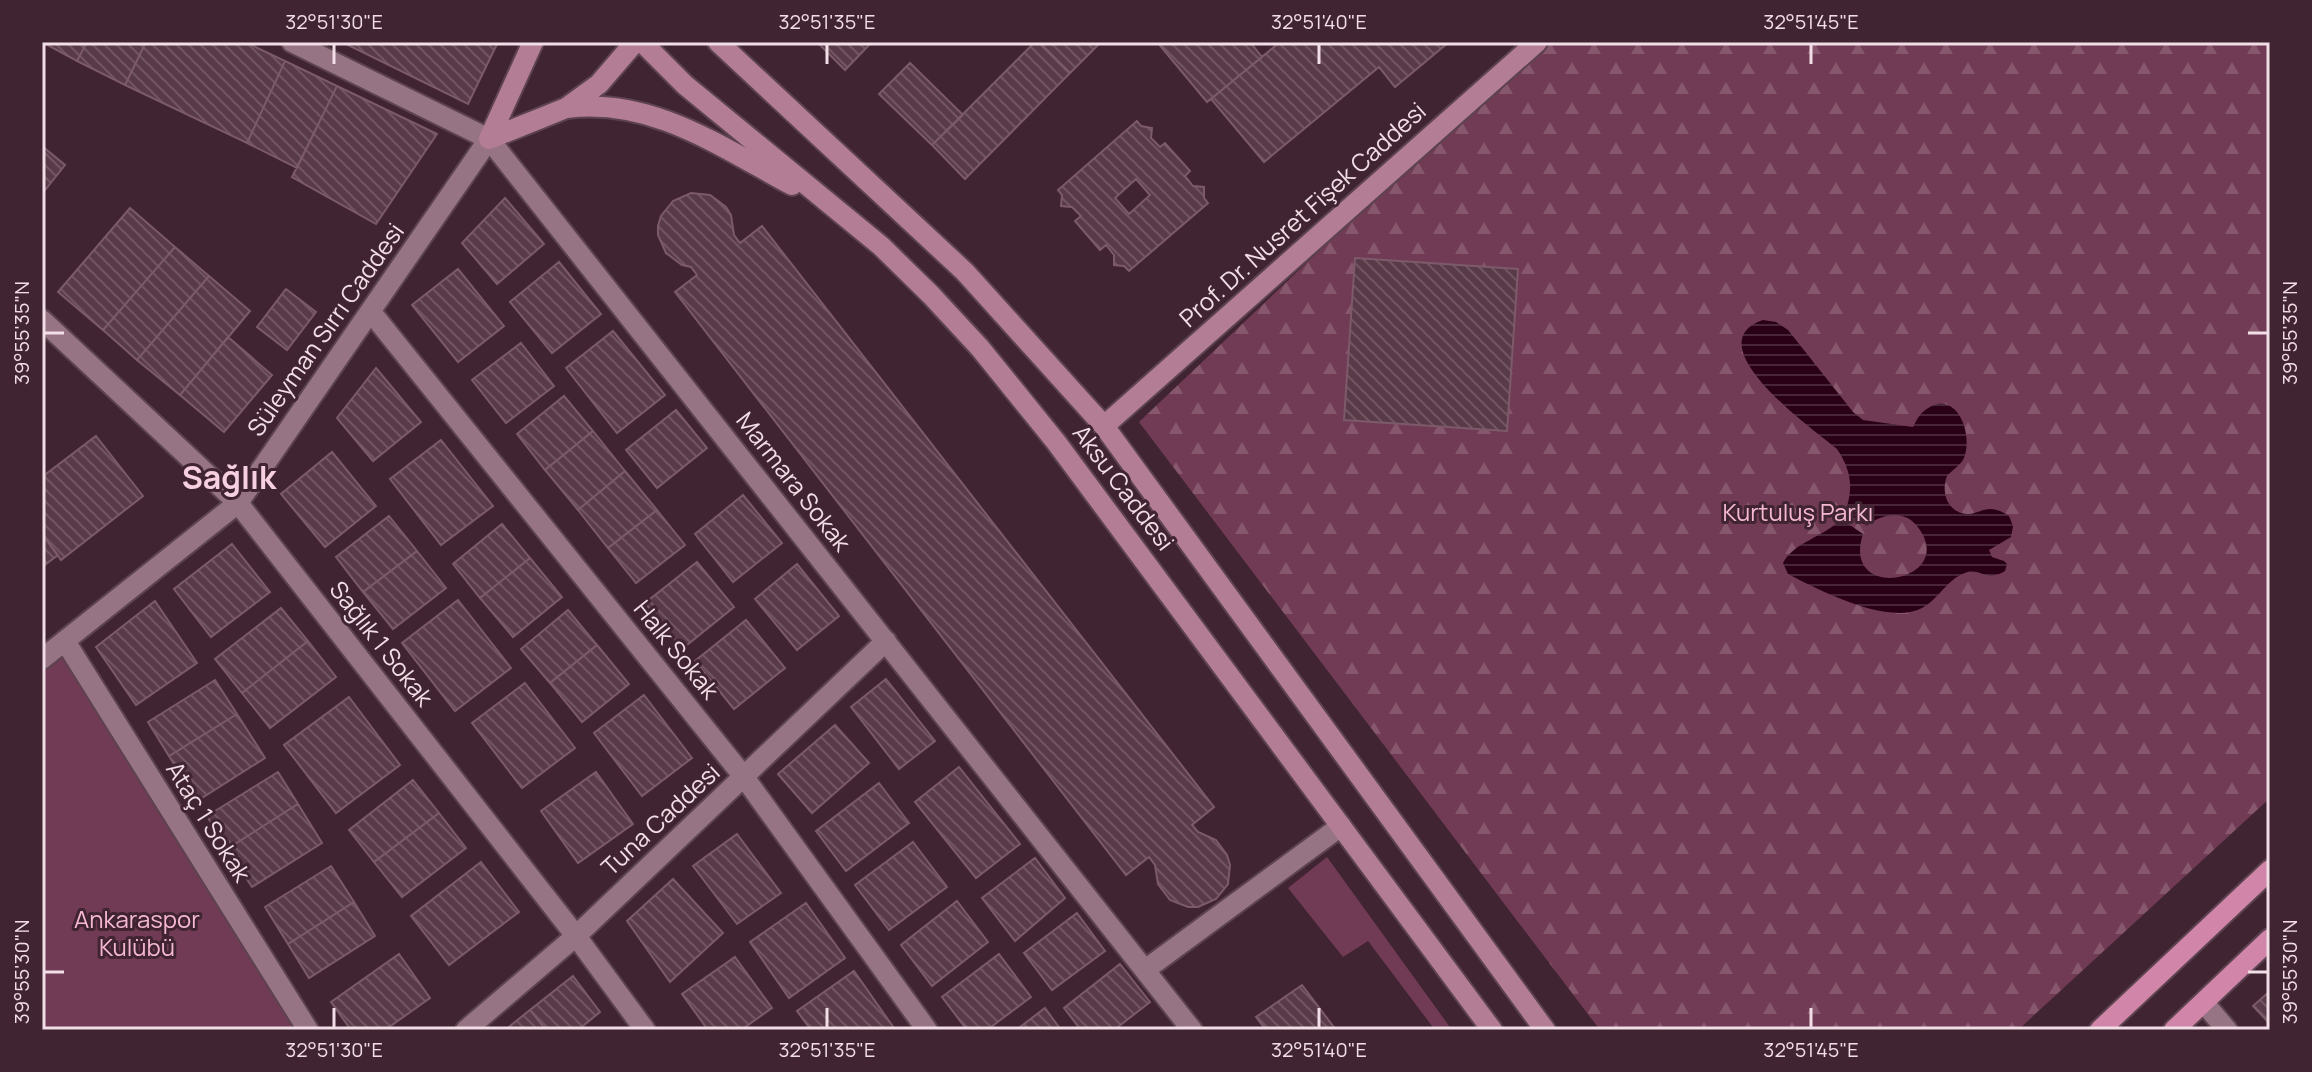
<svg xmlns="http://www.w3.org/2000/svg" width="2312" height="1072" viewBox="0 0 2312 1072" font-family="Manrope,sans-serif">
	<style>
		.green { fill: #713b55 }
		.forest { fill: url(#forest-firs) }
		.water { fill: url(#water-rules) }
		.building { fill: url(#building-back-hatch); stroke: #7c5a69; stroke-width: 2; fill-rule: evenodd }
		.lines { fill: none; stroke-linecap: round; stroke-linejoin: round }
		.minor-casing { stroke: #5c434f; stroke-width: 24 }
		.tertiary-casing { stroke: #5c434f; stroke-width: 24 }
		.secondary-casing { stroke: #5c434f; stroke-width: 24 }
		.primary-casing { stroke: #5c434f; stroke-width: 24 }
		.minor { stroke: #977483; stroke-width: 20 }
		.tertiary { stroke: #977483; stroke-width: 20 }
		.secondary { stroke: #b47d96; stroke-width: 20 }
		.primary { stroke: #d185a9; stroke-width: 20 }
		.ticks { fill: none; stroke: #f2dee6; stroke-width: 3 }
		.labels { text-anchor: middle; stroke-width: 6; stroke-linejoin: round; paint-order: stroke }
		.street-label { font-size: 24px; fill: #f2dee6; stroke: #412432 }
		.park-label { font-size: 24px; fill: #f5b8d3; stroke: #412432 }
		.district-label { font-size: 32px; font-weight: bold; fill: #f7d0e0; stroke: #412432 }
		.neatline { fill: none; stroke: #f2dee6; stroke-width: 3 }
		.ticks-label { font-size: 20px; text-anchor: middle; fill: #f2dee6 }
	</style>
	<defs>
		<pattern id="forest-firs" width="22" height="20" patternUnits="userSpaceOnUse" patternTransform="scale(2)"><rect width="22" height="20" fill="#713b55"/><path d="M5 1l3.5 6h-7zM16 11l3.5 6h-7z" fill="#86576d"/></pattern>
		<pattern id="water-rules" width="6" height="5" patternUnits="userSpaceOnUse" patternTransform="scale(2)"><rect width="6" height="5" fill="#2a0017"/><path d="M0 2.5h6" fill="none" stroke="#492539"/></pattern>
		<pattern id="building-back-hatch" width="6" height="6" patternUnits="userSpaceOnUse" patternTransform="scale(2)"><rect width="6" height="6" fill="#593a48"/><path d="M-1 5l2 2M0 0l6 6M5-1l2 2" fill="none" stroke="#715662"/></pattern>
	</defs>
	<rect width="100%" height="100%" fill="#412432"/>
	<path class="green" d="M65 641 308 1030H42V659Z
		M1327 857 1452 1030H1435L1368 941 1343 957 1288 888Z"/>
	<path class="forest" d="M1539 42H2270V798L2018 1030H1600L1139 422Z"/>
	<path class="water" d="M1763 320 1776 322 1788 330 1853 412 1863 420 1913 427C1916 421 1919 415 1924 411 1955 386 1974 432 1964 458 1961 465 1952 470 1947 476 1940 494 1949 515 1970 514 1977 513 1983 509 1990 509 1997 509 2003 512 2009 516L2013 526 2011 537 1989 550 1992 557 2004 561 2007 564 2005 571C1986 583 1980 567 1965 573 1947 579 1938 600 1922 608 1888 626 1819 590 1788 574L1783 563C1794 542 1824 537 1841 519L1863 534C1840 605 1961 581 1917 526 1904 510 1882 513 1867 526L1845 512C1854 488 1851 470 1837 449 1815 431 1693 344 1763 320Z"/>
	<path class="building" d="M42 42H87L77 61Z
		M87 42H146L125 85 77 61Z
		M146 42H245L285 61 247 143 125 85Z
		M342 42H498L468 104Z
		M817 42H872L845 70Z
		M1035 42H1039L1070 73 965 179 932 145Z
		M1039 42H1101L1070 73Z
		M1157 42H1250L1262 57 1207 102Z
		M1280 42H1449L1395 87 1379 67 1264 162 1211 99Z
		M285 61 337 86 297 168 247 143Z
		M910 63 963 115 932 145 879 94Z
		M337 86 437 134 376 224 292 177Z
		M1137 121 1141 126 1152 128 1151 138 1160 147 1165 143 1190 171 1185 176 1193 186 1204 187V198L1208 203 1129 271 1124 266 1114 265V255L1106 245 1100 250 1075 221 1081 216 1072 207 1061 206 1062 195 1058 190ZM1136 179 1150 195 1129 214 1115 198Z
		M42 146 65 165 42 194Z
		M691 193 710 195 726 207 731 215 734 235 740 243 762 226 1214 807 1192 825 1198 832 1216 840 1227 855 1230 865 1228 884 1216 899 1198 907H1188L1170 900 1158 884 1155 865 1149 857 1126 875 675 292 697 275 691 267 682 265 666 253 658 235V226L661 216 673 201Z
		M505 198 544 244 497 284 462 243Z
		M130 208 175 247 103 330 58 292Z
		M175 247 209 276 137 360 103 330Z
		M1355 258 1518 269 1507 431 1344 420Z
		M559 262 601 314 552 353 510 302Z
		M458 269 504 326 458 362 412 305Z
		M209 276 250 311 180 395 137 360Z
		M286 289 316 312 287 350 257 327Z
		M613 331 665 395 617 433 566 368Z
		M228 337 272 375 224 432 180 395Z
		M521 343 554 386 506 423 472 380Z
		M376 368 421 422 373 461 337 418Z
		M564 396 593 431 545 470 517 434Z
		M676 410 707 448 657 488 626 450Z
		M593 431 625 471 578 510 545 470Z
		M96 436 143 496 61 560 42 534V477Z
		M441 440 493 506 441 545 390 479Z
		M332 452 376 506 325 547 281 494Z
		M625 471 657 510 608 548 578 510Z
		M743 495 782 543 733 582 695 534Z
		M657 510 685 545 636 583 608 548Z
		M389 516 417 551 363 592 336 557Z
		M502 524 530 558 480 598 453 564Z
		M42 534 58 555 42 567Z
		M232 544 270 592 211 637 174 589Z
		M417 551 446 588 393 629 363 592Z
		M530 558 562 597 513 637 480 598Z
		M697 562 734 607 682 649 645 603Z
		M797 564 839 616 797 650 755 599Z
		M458 600 511 668 455 711 402 643Z
		M155 601 197 663 136 705 96 647Z
		M281 608 308 641 242 693 215 659Z
		M568 610 597 645 550 683 521 649Z
		M746 620 785 668 734 709 695 661Z
		M308 641 336 677 270 728 242 693Z
		M597 645 629 684 582 722 550 683Z
		M886 679 935 741 899 769 851 707Z
		M215 680 237 714 169 756 148 722Z
		M525 683 575 748 522 788 472 723Z
		M644 695 692 758 642 796 594 733Z
		M349 697 400 765 336 813 284 745Z
		M237 714 265 758 197 801 169 756Z
		M835 725 869 763 812 813 778 774Z
		M959 767 1020 844 976 878 915 802Z
		M278 772 298 804 227 849 207 816Z
		M596 772 633 824 578 863 541 811Z
		M413 780 439 813 374 862 349 830Z
		M879 783 909 823 846 871 816 831Z
		M298 804 322 843 252 887 227 849Z
		M439 813 466 848 402 897 374 862Z
		M737 834 781 893 737 924 693 866Z
		M913 842 947 887 889 930 855 885Z
		M1035 858 1065 898 1015 941 982 898Z
		M481 862 519 912 449 965 411 916Z
		M331 866 354 902 288 944 265 907Z
		M673 879 723 933 670 982 627 921Z
		M957 901 988 942 932 986 901 945Z
		M354 902 375 936 309 978 288 944Z
		M806 903 845 958 789 998 750 942Z
		M1077 913 1105 951 1052 990 1024 953Z
		M399 954 430 998 385 1030H351L331 1002Z
		M999 954 1031 997 987 1030H967L942 997Z
		M735 957 772 1008 741 1030H708L682 994Z
		M1120 964 1150 1002 1114 1030H1081L1064 1008Z
		M854 971 894 1028 890 1030H811L797 1011Z
		M573 976 600 1012 578 1030H546L530 1010Z
		M1302 985 1336 1030H1266L1256 1017Z
		M2270 991V1024L2253 1006Z
		M1045 1008 1061 1030H1016Z
		M530 1010 546 1030H505Z"/>
	<g class="lines">
		<g class="minor-casing">
			<path id="minor" d="M292 42 489 139 1192 1030
				M371 312 744 777 927 1030
				M42 320 238 503 576 936 645 1030
				M65 641 308 1030
				M1145 970 1341 826
				M2204 1003 2227 1030
				M466 1030 576 936 886 641"/>
		</g>
		<g class="tertiary-casing">
			<path id="tertiary" d="M42 659 238 503 489 139"/>
		</g>
		<g class="secondary-casing">
			<path id="secondary" d="M642 42 685 85 881 246 931 295 980 348 1056 442 1492 1030
				M718 42 965 272 1104 426 1545 1030
				M566 108C651 97 719 146 792 185
				M489 139 566 108 599 84 635 42
				M489 139 533 42
				M1104 426 1537 42"/>
		</g>
		<g class="primary-casing">
			<path id="primary" d="M2100 1030 2270 870
				M2174 1030 2270 939"/>
		</g>
		<use href="#minor" class="minor"/>
		<use href="#tertiary" class="tertiary"/>
		<use href="#secondary" class="secondary"/>
		<use href="#primary" class="primary"/>
	</g>
	<path class="ticks" d="M334 44V64M827 44V64M1319 44V64M1811 44V64M44 333H64M2248 333H2268M44 972H64M2248 972H2268M334 1008V1028M827 1008V1028M1319 1008V1028M1811 1008V1028"/>
	<g class="labels">
		<g class="street-label">
			<text transform="translate(1303 215) rotate(-42)" y="8">Prof. Dr. Nusret Fişek Caddesi</text>
			<text transform="translate(326 330) rotate(-55)" y="8">Süleyman Sırrı Caddesi</text>
			<text transform="translate(793 482) rotate(52)" y="8">Marmara Sokak</text>
			<text transform="translate(1123 488) rotate(53)" y="8">Aksu Caddesi</text>
			<text transform="translate(381 644) rotate(52)" y="8">Sağlık 1 Sokak</text>
			<text transform="translate(676 650) rotate(51)" y="8">Halk Sokak</text>
			<text transform="translate(661 820) rotate(-43)" y="8">Tuna Caddesi</text>
			<text transform="translate(208 822) rotate(58)" y="8">Ataç 1 Sokak</text>
		</g>
		<g class="park-label">
			<text x="1798" y="521">Kurtuluş Parkı</text>
			<text x="137" y="928">Ankaraspor<tspan x="137" dy="28">Kulübü</tspan></text>
		</g>
		<g class="district-label">
			<text x="229" y="489">Sağlık</text>
		</g>
	</g>
	<rect width="2312" height="1072" fill="none" stroke="#412432" stroke-width="88"/>
	<rect x="44" y="44" width="2224" height="984" class="neatline"/>
	<g class="ticks-label">
		<text x="334" y="29">32°51'30"E</text>
		<text x="827" y="29">32°51'35"E</text>
		<text x="1319" y="29">32°51'40"E</text>
		<text x="1811" y="29">32°51'45"E</text>
		<text transform="translate(22 333) rotate(-90)" y="7">39°55'35"N</text>
		<text transform="translate(2290 333) rotate(-90)" y="7">39°55'35"N</text>
		<text transform="translate(22 972) rotate(-90)" y="7">39°55'30"N</text>
		<text transform="translate(2290 972) rotate(-90)" y="7">39°55'30"N</text>
		<text x="334" y="1057">32°51'30"E</text>
		<text x="827" y="1057">32°51'35"E</text>
		<text x="1319" y="1057">32°51'40"E</text>
		<text x="1811" y="1057">32°51'45"E</text>
	</g>
</svg>
